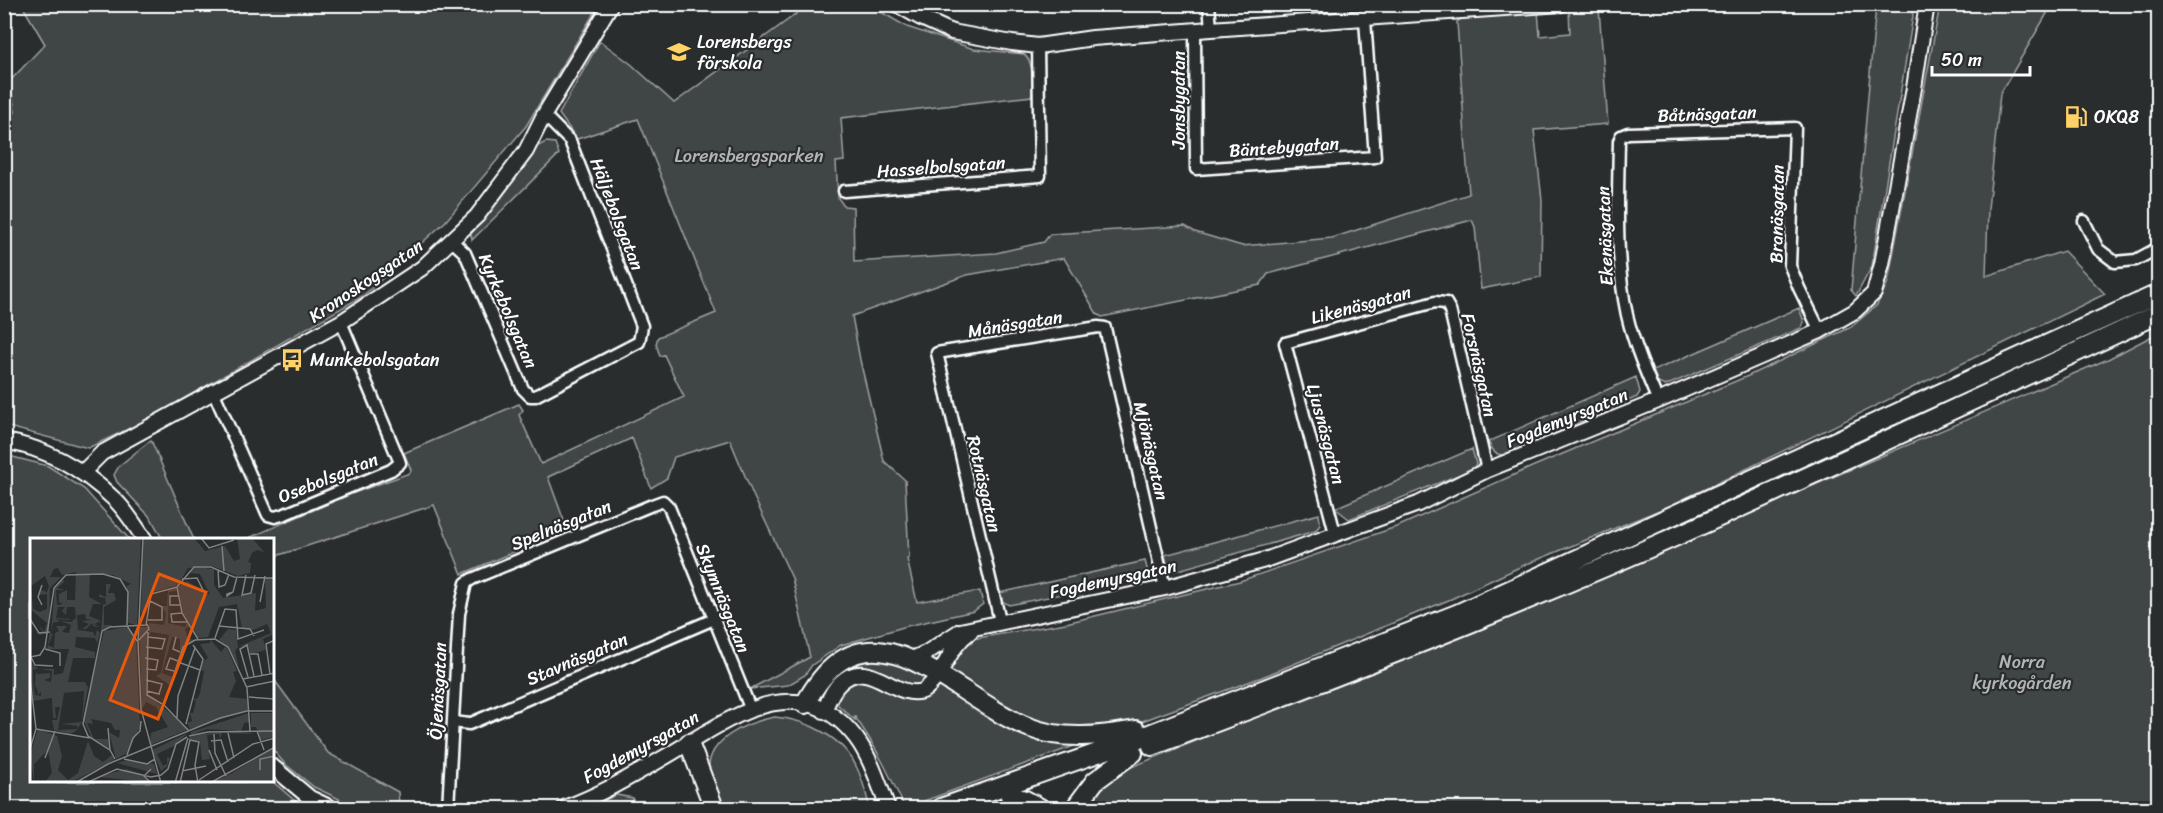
<svg xmlns="http://www.w3.org/2000/svg" width="2163" height="813" viewBox="0 0 2163 813" font-family="Sriracha,sans-serif">
	<style>
		.green { fill: #414445; stroke: #a0a2a2; stroke-width: 1.5 }
		.lines { fill: none; stroke-linecap: round; stroke-linejoin: round }
		.minor-casing { stroke: #fff; stroke-width: 15 }
		.tertiary-casing { stroke: #fff; stroke-width: 18 }
		.primary-casing { stroke: #fff; stroke-width: 22 }
		.minor { stroke: #2a2d2e; stroke-width: 10 }
		.tertiary { stroke: #2a2d2e; stroke-width: 14 }
		.primary { stroke: #2a2d2e; stroke-width: 18 }
		.labels { text-anchor: middle; stroke-width: 4.5; stroke-linejoin: round; paint-order: stroke }
		.poi-label { font-size: 18px; fill: #fff; stroke: #2a2d2e; text-anchor: start }
		.street-label { font-size: 18px; fill: #fff; stroke: #2a2d2e }
		.park-label { font-size: 18px; fill: #b3b4b5; stroke: #2a2d2e }
		.inset-road { fill: none; stroke: #7f8182; stroke-width: 1.5 }
		.view { fill: #e8590c; fill-opacity: 0.15; stroke: #e8590c; stroke-width: 3 }
		.inset-edge { fill: none; stroke: #fff; stroke-width: 3 }
	</style>
	<rect width="100%" height="100%" fill="#2a2d2e"/>
	<filter id="ink" filterUnits="userSpaceOnUse"><feTurbulence type="fractalNoise" baseFrequency=".0167" numOctaves="2"/><feDisplacementMap in="SourceGraphic" scale="12" xChannelSelector="R" yChannelSelector="G"/><feConvolveMatrix kernelMatrix="1 2 1 2 8 2 1 2 1" color-interpolation-filters="sRGB"/></filter>
	<g filter="url(#ink)">
		<path class="green" d="M22 5H599L526 126 445 222 363 296 143 422 88 448 5 426V126L15 112 10 81 45 44Z
			M797 5H869L907 27 974 49 1024 54C1035 64 1032 82 1032 96L841 118 844 161 836 162 838 198 844 206 853 207 854 262 996 253 1044 242 1050 234 1185 226 1195 232 1242 246 1332 238 1469 194 1457 22 1469 14 1538 11 1540 36 1570 33 1569 9H1599L1608 124 1534 130 1542 200 1541 277 1481 289 1475 227 1472 220 1268 274 1260 285 1102 317 1097 314 1064 258 967 275 852 316 860 360 884 461 905 480 909 558 907 559 917 602 980 591 983 604 974 611 907 626 841 645 812 665 805 675 788 685 750 689 810 657 792 578 753 495 730 440 674 457 667 478 651 488 632 438 548 477 567 529 462 574 434 505 273 557V540H244L351 494 410 473 411 470 404 453 519 404 523 410 519 415 541 464 684 397 664 355 660 356 656 344 658 337 716 313 638 119 577 139 559 114 600 41 631 64 674 103 796 14Z
			M1876 5H1911L1913 16 1872 266 1856 296 1851 290Z
			M1940 5H2052L2000 94 1988 209 1986 276 2064 251 2105 294 1672 505 1522 566 1451 599 1262 677 905 808C890 776 876 746 855 717V720L838 705 833 692 836 679 844 668 873 658 919 648 1066 623 1240 581 1399 526 1534 466 1748 376 1851 327 1877 305 1888 282Z
			M546 142 555 143 559 154 472 240 471 234 534 148Z
			M1799 308 1804 322 1801 328 1665 386 1658 383 1653 371Z
			M2158 333V808H1076L1082 787 1565 592 2108 359Z
			M1636 377 1640 392 1637 397 1504 456 1495 453 1488 442Z
			M151 440 194 540H163L151 518 117 482 114 475 119 466Z
			M1472 449 1476 464 1473 469 1349 519 1335 508Z
			M5 455 48 466 84 489 130 540H32V782H273L300 805 310 808H5Z
			M1319 514 1320 525 1315 531 1175 571 1168 567 1165 555Z
			M1145 561 1148 572 1135 579 1009 605 1002 601 999 593Z
			M273 678 328 753 398 792 399 805 436 808H358L314 787 285 764 273 750Z
			M775 717C807 720 843 737 857 768 863 780 866 795 870 808H721C717 797 710 784 709 773 705 739 748 722 775 717Z
			M616 795 633 798 634 808H586Z"/>
		<g class="lines">
			<g class="minor-casing">
				<path id="minor" d="M1209 4 1211 29
					M1195 30 1196 169 1375 157 1365 20
					M844 191 1040 176 1038 46
					M2084 221 2098 249 2115 262 2136 260 2158 248
					M452 241 465 253 523 389 530 396H535L639 342 642 326 570 141 544 115
					M214 393 268 515 275 517 285 514 391 470 400 463 399 460 341 322
					M1658 401C1646 373 1634 345 1627 315 1615 261 1618 196 1619 141L1621 136 1628 133 1795 128 1790 266 1799 288 1820 331
					M1335 533 1285 343 1435 302 1446 303 1450 310 1487 470
					M1000 621 937 353 1098 327 1105 328 1165 588
					M453 722 469 724 714 619
					M448 808 459 614 466 583 472 579 652 505 663 501 669 507 750 708"/>
			</g>
			<g class="tertiary-casing">
				<path id="tertiary" d="M896 4 919 17 952 32 1012 43 1038 46 1093 38 1211 29 1561 4
					M4 441C46 448 84 470 114 499 126 510 136 527 145 540
					M82 473 102 453 341 322 422 268 477 216 526 151 544 115 611 4
					M912 659 926 653 960 631 1165 588 1265 560 1418 504 1487 470 1658 401 1820 331 1855 311 1874 293 1882 264 1914 88 1927 4
					M824 711C828 702 832 690 840 683 869 655 893 700 923 691 944 676 948 647 970 632
					M273 767 310 798 331 808
					M564 808C600 795 632 776 665 757 725 722 798 663 856 738 871 758 879 785 888 808"/>
			</g>
			<g class="primary-casing">
				<path id="primary" d="M805 704C868 586 951 697 1028 727 1062 741 1101 736 1136 730
					M689 743 714 808
					M1152 746C1332 679 1512 609 1688 531 1846 460 2002 387 2158 314
					M1010 796 1025 800 1040 808
					M941 808 1129 742 1457 614 2158 294
					M1075 808 1095 781 1133 753"/>
			</g>
			<use href="#minor" class="minor"/>
			<use href="#tertiary" class="tertiary"/>
			<use href="#primary" class="primary"/>
		</g>
	</g>
	<defs>
		<g id="school-bare" transform="scale(1.8)"><path d="M0-5L7-2L0 1L-7-2ZM-4 1L0 2.5L4 1V4Q0 6-4 4Z" fill="#ffd166" stroke="#2a2d2e" stroke-width="2.5" paint-order="stroke"/></g>
		<g id="fuel-bare" transform="scale(1.8)"><path d="M-5.5-6h7V0h2V4h1.3V-2.5L3-4.5l.8-.8L6-3V5H2.5V1h-1V6h-7ZM-4.2-4.7v3.2H.2V-4.7Z" fill="#ffd166" stroke="#2a2d2e" stroke-width="2.5" paint-order="stroke"/></g>
		<g id="bus-bare" transform="scale(1.8)"><path d="M-5-6H5V4H4V6H2V4H-2V6H-4V4H-5ZM-3.5-4V0h7V-4ZM-3.5 1.2v1.5H-2V1.2ZM2 1.2v1.5H3.5V1.2Z" fill="#ffd166" stroke="#2a2d2e" stroke-width="2.5" paint-order="stroke"/></g>
	</defs>
	<g fill-rule="evenodd">
		<use href="#school-bare" x="679" y="52"/>
		<use href="#fuel-bare" x="2076" y="117"/>
		<use href="#bus-bare" x="292" y="360"/>
	</g>
	<g class="labels">
		<g class="poi-label">
			<text x="697" y="48">Lorensbergs<tspan x="697" dy="21">förskola</tspan></text>
			<text x="2094" y="123">OKQ8</text>
			<text x="310" y="366">Munkebolsgatan</text>
		</g>
		<g class="street-label">
			<text transform="translate(1179 100) rotate(-90)" y="6">Jonsbygatan</text>
			<text transform="translate(1707 114) rotate(-2)" y="6">Båtnäsgatan</text>
			<text transform="translate(1284 147) rotate(-4)" y="6">Bäntebygatan</text>
			<text transform="translate(941 167) rotate(-4)" y="6">Hasselbolsgatan</text>
			<text transform="translate(617 214) rotate(69)" y="6">Häljebolsgatan</text>
			<text transform="translate(1777 214) rotate(-89)" y="6">Branäsgatan</text>
			<text transform="translate(1605 236) rotate(-92)" y="6">Ekenäsgatan</text>
			<text transform="translate(366 281) rotate(-34)" y="6">Kronoskogsgatan</text>
			<text transform="translate(1361 305) rotate(-15)" y="6">Likenäsgatan</text>
			<text transform="translate(508 311) rotate(67)" y="6">Kyrkebolsgatan</text>
			<text transform="translate(1015 324) rotate(-9)" y="6">Månäsgatan</text>
			<text transform="translate(1479 365) rotate(77)" y="6">Forsnäsgatan</text>
			<text transform="translate(1567 418) rotate(-22)" y="6">Fogdemyrsgatan</text>
			<text transform="translate(1326 434) rotate(75)" y="6">Ljusnäsgatan</text>
			<text transform="translate(1151 451) rotate(77)" y="6">Mjönäsgatan</text>
			<text transform="translate(328 478) rotate(-22)" y="6">Osebolsgatan</text>
			<text transform="translate(984 484) rotate(77)" y="6">Rotnäsgatan</text>
			<text transform="translate(561 525) rotate(-22)" y="6">Spelnäsgatan</text>
			<text transform="translate(1113 579) rotate(-12)" y="6">Fogdemyrsgatan</text>
			<text transform="translate(723 598) rotate(68)" y="6">Skymnäsgatan</text>
			<text transform="translate(577 659) rotate(-23)" y="6">Stavnäsgatan</text>
			<text transform="translate(438 691) rotate(-87)" y="6">Öjenäsgatan</text>
			<text transform="translate(641 747) rotate(-29)" y="6">Fogdemyrsgatan</text>
		</g>
		<g class="park-label">
			<text x="749" y="162">Lorensbergsparken</text>
			<text x="2022" y="668">Norra<tspan x="2022" dy="21">kyrkogården</tspan></text>
		</g>
	</g>
	<g transform="translate(30 538)">
		<rect width="244" height="244" fill="#2a2d2e"/>
		<path d="M0 0H111L107 87 98 85 97 48 101 46 83 37 60 36 59 59 72 66H63L59 78 71 83 64 86 69 89 63 88 62 85 56 91H52L59 86 52 83 62 82 56 81 55 76 47 77 48 92 63 94 65 99 67 92 70 95 67 105 65 100 46 99 45 109 65 114V120H43L38 144H55L58 149 52 182 54 153 34 155 28 192 47 191 48 188 31 186 52 184 46 193 40 196 24 192 22 182H27L30 169H25L26 180H23L22 160 3 163 0 120 3 127 9 128H2L9 130 3 132V142L5 157 11 158V149V154L7 157 8 154 5 147 6 133 7 136 20 135V140L14 142 21 144 22 133 11 131H24V137L33 135 39 111H17L20 95 23 96 18 107 24 110 25 95 29 93 26 88H37L32 94 39 95 41 87 31 83 41 84 46 80 45 69H37L36 77 32 73 35 69H28L26 80 40 81V82L26 81 30 83 23 85 21 94 25 48 32 40 34 44 27 50 35 52H26L27 67 33 66 29 64V56L37 52V62H45L46 34 32 37 28 30 24 31 20 39H31L20 50 19 93 10 97 6 94H12L9 87 14 94 17 85 0 71ZM15 38 19 48 17 54 11 52 9 57 17 56V71L10 74 3 71 1 48ZM113 0H164L175 13 195 8 204 23 210 21 207 0H222L234 14 227 12 222 15 218 24 221 25 220 35 208 38 182 28 158 30 148 47 123 54 116 73 111 75ZM165 29 184 31V47L193 60 226 55 225 73 236 70 235 39 244 40V96L233 101 236 112 221 116 217 107 208 109 205 113 209 129 197 108 189 102 198 91 206 92 208 109 241 95 237 86 223 92 212 90 207 66 189 69 178 99 169 100 153 75 148 49 157 43 180 57 170 36 160 35 154 40ZM76 46H81L78 55H84L86 62 74 69V87H83L71 93 73 66H76L75 60 69 59V56L76 59ZM146 50 147 53 139 54 138 85 155 89 157 84 160 88 155 91 158 100 164 102 150 113V101L142 99 132 135 142 139 140 147 126 138 131 135 139 97 121 94 119 98V85L134 87 136 76 132 68H137L138 52ZM96 89 106 100 110 189 97 215 86 221 79 194 89 200 90 192H85L81 185 61 181 63 186 57 185 64 201H78L79 210 61 199 53 181 74 93ZM109 89H118L116 155 159 191 120 207 121 195 138 189 126 169 116 164 112 171ZM180 101 191 114 196 108 207 133 203 134 206 143 199 159 217 161 219 172 160 191 157 185 162 183 160 175H163L166 163 162 160 167 161 170 155 174 133 171 132 173 123 178 120 170 106 180 105ZM219 175V184L214 185 211 194 226 196 192 195 190 201 189 196 177 197 180 221 172 222 170 204 159 203 160 199 172 196 209 193 177 191 161 197V194ZM221 175H244L243 199 231 202 226 189H221ZM8 191 27 198 32 218 28 232 38 242 48 235 58 203 64 218 73 224 82 217 84 222 42 244H15L22 235 18 212 4 226V244L0 216ZM158 195 144 208 127 216 133 228 137 226V219L140 220 137 228 131 233 122 212ZM243 210 244 244 182 245 202 235ZM97 222 124 226 127 236 87 225ZM96 231 112 236 119 244 68 239Z" fill="#414445" fill-rule="evenodd"/>
		<path class="inset-road" d="M113 0 108 104 111 171 131 245M171 0 179 10 204 2M192 8 194 33M188 31 189 49 195 47 199 36M216 37 212 57 221 55 225 37M152 41 167 40 174 54M147 49 152 75 168 101M203 54 197 58V56L203 54 207 39M149 58H140V67H150M118 62 132 69V82H118M230 64 235 38M12 67 8 59 12 47M152 75 141 76 142 84H157M0 81 9 95 20 94M97 88 107 103M189 88 220 91 224 98M118 94 117 157 134 167 159 193M146 99 143 111 150 114M185 100 195 71 206 72 208 101 234 92M109 102 119 91 117 86M116 109 132 111 135 101 118 99M15 111 30 115V128M220 116H228L232 137M0 119 10 117 15 109 24 50 36 37 73 36 90 41 98 54 97 87M1 119 5 127 23 128M115 120 128 122 126 132 116 131M148 124 170 132M144 133 136 131 140 120 148 123M240 136 236 106 245 102M218 139 210 111 217 107 224 138M0 140 6 191 0 211M213 141 245 135M116 142 132 146 129 156 117 153M216 149 245 143M219 159 245 161M134 167 153 109 165 102 185 101 198 109 217 150 220 193M147 180 148 158 165 110M156 186 173 121 163 107M78 190 80 212M6 191 60 200M227 193 234 212M198 195 204 220M184 196 185 215 196 238M159 198 178 194 245 193M181 203 191 202 198 224M179 212 187 232M97 217 103 200 110 193 111 183M15 220 25 193M85 221 80 212 58 198 53 186 72 93 80 89 116 87 121 56 147 49 164 29H181L204 39 245 40M94 221 117 226 125 221M230 232V221L245 218M152 233 176 228M169 242 223 206 245 200M45 245 78 226 190 180 217 173H245M56 245 87 231 121 239 131 237 138 231 146 206 157 199M121 245 114 238 121 231M145 245 158 200M150 245 160 202 169 204 165 227 168 245M180 245 245 209"/>
		<path class="view" d="M129 36 176 54 128 181 80 162Z"/>
		<rect width="244" height="244" class="inset-edge"/>
	</g>
	<rect width="2163" height="813" fill="none" stroke="#2a2d2e" stroke-width="24"/>
	<rect x="12" y="12" width="2139" height="789" fill="none" stroke="#fff" stroke-width="2" filter="url(#ink)"/>
	<path d="M1932 66v9h98v-9" fill="none" stroke="#ffffff" stroke-width="3"/>
	<text x="1941" y="66" font-size="18" fill="#ffffff" stroke="#2a2d2e" stroke-width="4.5" paint-order="stroke">50 m</text>
</svg>
